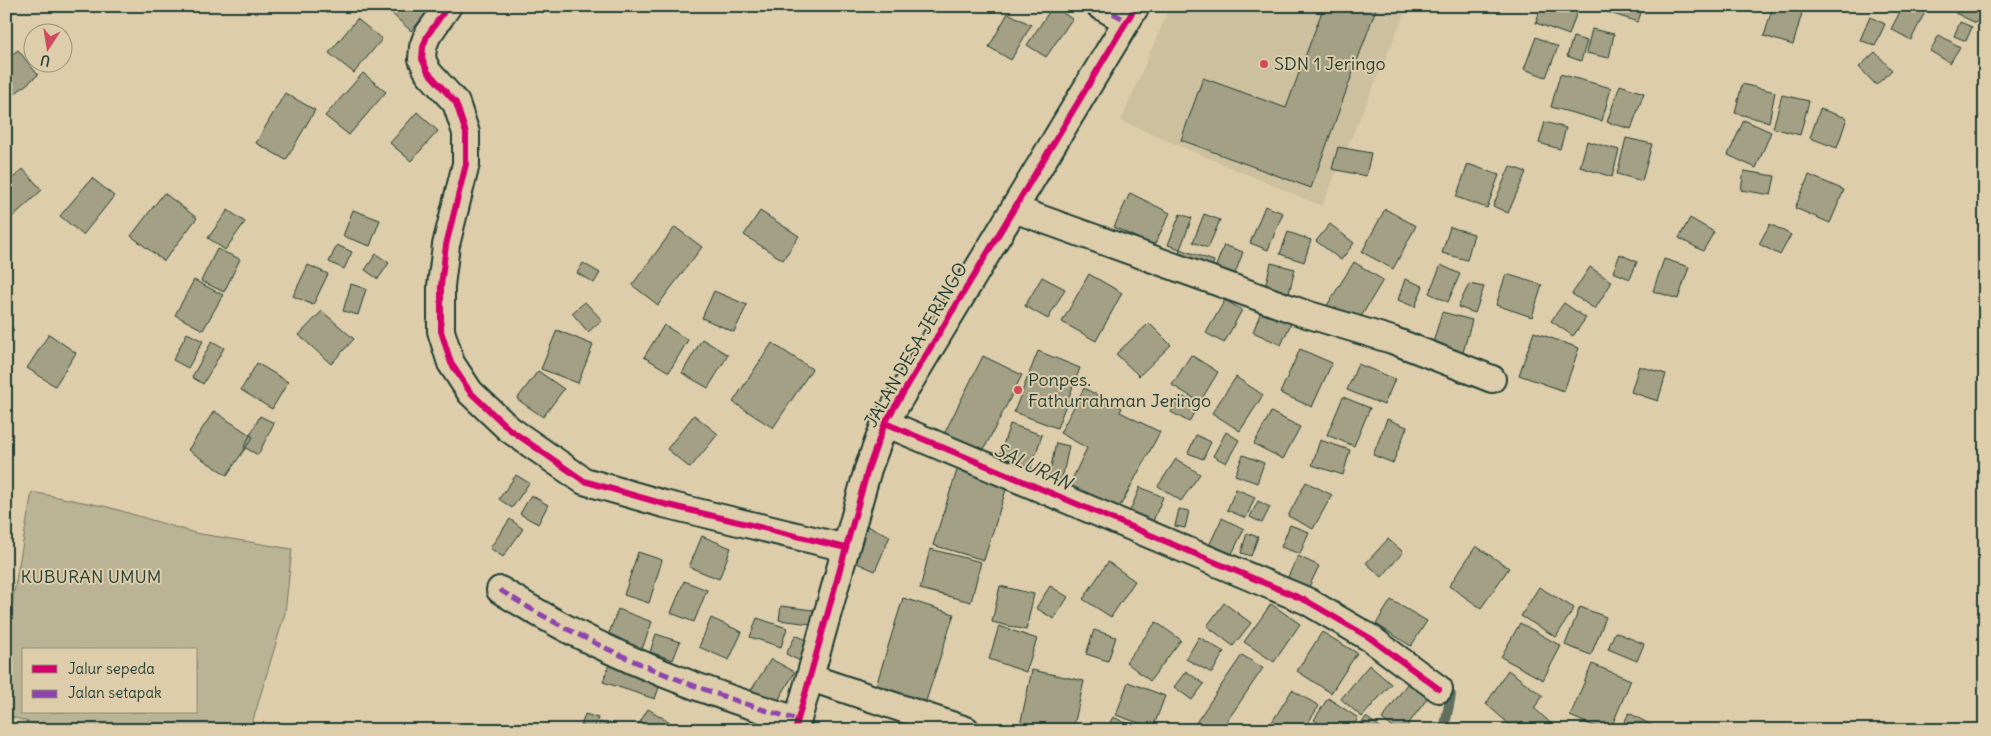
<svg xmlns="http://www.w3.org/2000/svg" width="1991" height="736" viewBox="0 0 1991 736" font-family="Delius,sans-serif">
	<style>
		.built { fill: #ccc09f }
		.green { fill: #bbb395; stroke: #6d7864; fill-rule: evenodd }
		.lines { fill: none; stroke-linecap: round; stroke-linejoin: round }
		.stream { stroke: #606e5d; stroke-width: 10 }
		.building { fill: #a3a085; stroke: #1f3d34 }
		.street-casing { stroke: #1f3d34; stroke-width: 30 }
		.street { stroke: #decdaa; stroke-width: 26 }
		.quiet { stroke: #8e44ad; stroke-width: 5; stroke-dasharray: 10 5; stroke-linecap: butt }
		.cycleway-casing { stroke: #decdaa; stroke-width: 9 }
		.cycleway { stroke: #d6006c; stroke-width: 6 }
		.poi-dot { fill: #d1495b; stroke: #decdaa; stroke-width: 2 }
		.labels { text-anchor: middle; stroke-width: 4; stroke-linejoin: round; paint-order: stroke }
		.poi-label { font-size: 18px; fill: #1f3d34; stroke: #decdaa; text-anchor: start }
		.street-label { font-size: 18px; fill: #1f3d34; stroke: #decdaa }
		.park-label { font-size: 18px; fill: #274339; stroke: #decdaa }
		.water-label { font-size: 19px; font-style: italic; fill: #2a453b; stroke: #decdaa }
	</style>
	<rect width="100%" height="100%" fill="#decdaa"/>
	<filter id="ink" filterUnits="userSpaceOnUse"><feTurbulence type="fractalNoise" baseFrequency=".02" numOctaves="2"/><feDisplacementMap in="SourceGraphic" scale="10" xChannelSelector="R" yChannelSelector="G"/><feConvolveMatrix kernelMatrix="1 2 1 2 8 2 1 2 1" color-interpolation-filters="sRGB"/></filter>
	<g filter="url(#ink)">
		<path class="built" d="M1170 6H1408L1322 206 1121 121Z"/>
		<path class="green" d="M32 492 108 507 195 533 292 549 285 613 250 730H53L6 715V637ZM24 650H196V712H24Z"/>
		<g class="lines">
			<path class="stream" d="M1441 687 1451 695 1444 730"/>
		</g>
		<path class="building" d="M395 6H433L411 31 390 12Z
			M1053 6 1072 19 1046 57 1027 45Z
			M1324 6H1377L1311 188 1181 140 1203 78 1286 108Z
			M1560 6H1579L1569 35 1536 23 1540 9 1558 14Z
			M1606 6H1643L1638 22 1604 11Z
			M1773 6 1802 13 1793 45 1764 36Z
			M1817 6H1831L1827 12Z
			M1903 6H1928L1911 40 1891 29Z
			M1959 6H1984L1976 23 1955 13Z
			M1008 13 1031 25 1011 60 989 47Z
			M1870 17 1885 24 1875 46 1860 40Z
			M357 19 382 39 354 73 329 53Z
			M1960 22 1972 27 1966 41 1954 36Z
			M1592 29 1614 34 1609 58 1586 53Z
			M1939 35 1960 47 1950 63 1930 51Z
			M1536 37 1558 47 1546 77 1524 69Z
			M1573 37 1587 41 1581 61 1567 56Z
			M18 50 38 75 6 101V59Z
			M1875 52 1892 70 1876 85 1859 67Z
			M363 73 386 92 349 135 325 116Z
			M1560 74 1611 88 1602 121 1551 107Z
			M1742 84 1775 92 1769 122 1735 113Z
			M1620 85 1644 93 1631 129 1607 122Z
			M285 93 315 110 286 160 256 143Z
			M1782 95 1809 101 1800 135 1773 128Z
			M1820 109 1847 118 1837 148 1810 138Z
			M417 112 438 131 411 161 390 143Z
			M1744 120 1771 132 1756 168 1728 155Z
			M1545 122 1566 128 1560 149 1539 143Z
			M1626 138 1652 144 1642 181 1617 174Z
			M1587 141 1619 150 1612 177 1580 167Z
			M1338 147 1371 153 1366 176 1332 169Z
			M1468 164 1499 175 1487 208 1456 197Z
			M1510 166 1526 172 1508 213 1493 206Z
			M23 169 42 190 10 219 6 215V184Z
			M1744 171 1775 176 1771 195 1741 190Z
			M1809 175 1844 190 1830 223 1795 208Z
			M92 178 114 196 83 235 60 216Z
			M164 193 197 218 164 261 131 236Z
			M1130 193 1170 213 1154 246 1114 227Z
			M1265 206 1283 213 1268 250 1250 243Z
			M1385 209 1416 226 1393 269 1362 252Z
			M228 210 245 222 225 250 208 238Z
			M353 210 380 220 370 246 343 236Z
			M760 211 799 236 783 260 744 235Z
			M1180 214 1192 218 1180 249 1168 245Z
			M1204 214 1220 220 1208 248 1193 242Z
			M1690 218 1714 232 1703 251 1679 238Z
			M1330 224 1354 243 1341 260 1316 241Z
			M1770 224 1791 235 1780 255 1759 244Z
			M675 227 702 247 658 305 632 285Z
			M1450 227 1474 234 1467 260 1442 253Z
			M1288 232 1311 240 1304 262 1280 254Z
			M337 245 352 252 344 269 329 262Z
			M1224 245 1243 252 1233 279 1214 271Z
			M217 249 240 259 224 292 201 281Z
			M1180 249 1214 261 1209 276 1175 265Z
			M376 254 389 263 378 279 365 270Z
			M1620 254 1637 262 1630 279 1613 272Z
			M1664 259 1689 267 1678 299 1653 291Z
			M1354 262 1383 280 1356 325 1326 307Z
			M583 263 600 273 594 283 577 273Z
			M1271 263 1295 269 1287 301 1263 295Z
			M308 265 328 274 313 305 293 296Z
			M1441 265 1460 274 1448 302 1429 293Z
			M1590 267 1612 282 1595 309 1572 294Z
			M1089 274 1122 293 1096 341 1062 322Z
			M1506 274 1542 285 1532 317 1496 305Z
			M1042 277 1065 289 1048 319 1025 306Z
			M1405 279 1423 286 1415 307 1398 300Z
			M194 280 223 295 203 330 175 315Z
			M351 284 366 289 358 315 343 311Z
			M1469 284 1484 287 1475 313 1458 307Z
			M714 291 747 305 734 332 702 318Z
			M1225 300 1242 310 1224 343 1206 333Z
			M585 302 602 320 588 332 572 313Z
			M1564 303 1586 318 1573 336 1551 321Z
			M1264 304 1294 317 1281 345 1253 332Z
			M322 311 354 339 331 364 299 335Z
			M1442 312 1472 320 1462 356 1432 346Z
			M6 323 14 330 6 340Z
			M1149 323 1171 345 1139 376 1116 354Z
			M664 325 688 340 669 372 644 357Z
			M557 330 593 345 578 383 541 369Z
			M1534 332 1579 348 1564 391 1519 375Z
			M187 333 203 341 188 368 173 360Z
			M49 334 76 353 55 386 27 368Z
			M702 339 728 355 708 388 682 373Z
			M212 341 224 348 203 384 192 377Z
			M772 343 812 369 773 428 733 402Z
			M1300 349 1332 363 1312 407 1280 393Z
			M1038 351 1080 368 1057 428 1014 412Z
			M1191 355 1218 372 1200 402 1172 385Z
			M983 356 1022 375 982 453 944 434Z
			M257 363 288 382 272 409 241 390Z
			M1358 364 1395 379 1384 405 1347 390Z
			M1639 366 1666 374 1658 401 1631 392Z
			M538 371 564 389 543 417 517 399Z
			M1236 377 1263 395 1240 431 1212 413Z
			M1084 388 1122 408 1120 412 1160 432 1118 510 1068 488 1087 448 1060 433Z
			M1180 395 1198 405 1189 422 1171 412Z
			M1343 397 1370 408 1354 446 1327 435Z
			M214 411 253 437 227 475 188 450Z
			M1271 412 1300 427 1283 459 1254 444Z
			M694 415 718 434 690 468 667 449Z
			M260 416 274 423 258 455 244 447Z
			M1387 419 1407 427 1393 463 1373 455Z
			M1010 424 1042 435 1031 468 999 457Z
			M1226 432 1239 440 1226 463 1213 456Z
			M1196 435 1211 442 1203 459 1188 453Z
			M1320 440 1350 450 1343 475 1312 465Z
			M1056 443 1069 446 1062 479 1049 476Z
			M1243 455 1264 463 1257 483 1235 475Z
			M1176 459 1200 474 1181 501 1158 486Z
			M960 461 1010 477 984 560 933 545Z
			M516 475 529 483 512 508 499 499Z
			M1306 482 1332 495 1313 529 1288 516Z
			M1140 487 1163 497 1150 528 1127 518Z
			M1236 489 1255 497 1246 518 1227 510Z
			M531 495 548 505 538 524 520 514Z
			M1258 501 1270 507 1262 523 1250 517Z
			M1179 509 1189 511 1185 528 1175 526Z
			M1222 518 1244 529 1229 560 1207 550Z
			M510 519 523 529 503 557 490 548Z
			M863 524 890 536 875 571 848 559Z
			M1290 525 1309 532 1300 554 1281 547Z
			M1247 533 1258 537 1251 556 1241 553Z
			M702 536 731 548 719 579 689 567Z
			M1388 539 1403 552 1382 577 1366 563Z
			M1476 546 1509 568 1481 608 1449 586Z
			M930 549 981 562 971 602 920 589Z
			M638 552 662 560 649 603 624 595Z
			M1298 556 1319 566 1307 591 1286 581Z
			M1108 562 1135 581 1111 617 1083 599Z
			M684 581 707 590 694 622 671 613Z
			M1000 586 1034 594 1026 630 992 622Z
			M1050 586 1068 597 1054 619 1036 608Z
			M1539 587 1574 608 1556 637 1521 616Z
			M903 598 954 614 925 704 875 689Z
			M1391 600 1427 621 1411 646 1376 624Z
			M1224 603 1251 623 1233 646 1207 626Z
			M1271 604 1300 624 1274 662 1244 642Z
			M781 606 813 610 811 624 779 620Z
			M1580 607 1606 617 1591 655 1565 645Z
			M618 609 652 622 642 649 608 636Z
			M711 618 742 632 729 660 699 647Z
			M757 618 787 628 781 647 750 637Z
			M1156 622 1181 640 1150 681 1126 662Z
			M1520 623 1561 646 1543 680 1501 657Z
			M999 626 1037 639 1026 672 989 659Z
			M1094 630 1116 637 1108 661 1086 654Z
			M1322 632 1357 653 1331 693 1297 671Z
			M1615 632 1644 644 1637 661 1608 649Z
			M656 634 680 642 673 660 650 652Z
			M796 635 810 642 800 661 786 654Z
			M1199 637 1224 652 1212 673 1186 659Z
			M1242 655 1263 668 1221 730H1191Z
			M611 658 663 675 655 699 603 682Z
			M771 659 795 672 773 709 748 695Z
			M1592 664 1631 680 1610 730H1603L1570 716Z
			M1369 665 1391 684 1362 717 1341 699Z
			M1032 670 1084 681 1073 730H1019Z
			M1508 670 1543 696 1534 708 1556 728 1554 730H1516L1486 704Z
			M1186 671 1204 684 1192 700 1174 687Z
			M1409 681 1429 696 1404 730H1396L1382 719Z
			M1128 682 1165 696 1153 728 1116 715Z
			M1292 690 1319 706 1303 730H1267Z
			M1328 698 1358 718 1351 730H1330L1314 720Z
			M648 709 675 725 672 730H635Z
			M1629 713 1655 727 1654 730H1620Z
			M585 714 598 718 594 730 581 726Z
			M1113 717 1137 728 1136 730H1106Z
			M1366 717 1384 730H1357Z
			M600 722 615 728 614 730H597Z"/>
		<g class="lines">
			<g class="street-casing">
				<path id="street" d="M448 6 427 36 423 47 422 59 428 72 456 103 466 133V164L446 245 441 286V331L451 363 470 392 509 429 584 481 664 504 846 548
					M1100 6 1127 21
					M1014 209 1303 313 1392 340 1492 379
					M885 423 1307 601 1370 638 1439 689
					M500 590C591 648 694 690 798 720
					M811 678 966 730
					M795 730 868 469 885 423 1136 6"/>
			</g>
			<use href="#street" class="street"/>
			<path class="quiet" d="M1100 6 1127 21
				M500 590C591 648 694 690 798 720"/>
			<g class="cycleway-casing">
				<path id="cycleway" d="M448 6 427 36 423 47 422 59 428 72 456 103 466 133V164L446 245 441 286V331L451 363 470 392 509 429 584 481 664 504 846 548
					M885 423 1307 601 1370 638 1439 689
					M795 730 868 469 885 423 1136 6"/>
			</g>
			<use href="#cycleway" class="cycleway"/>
		</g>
	</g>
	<g class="poi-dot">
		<circle cx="1264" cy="64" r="5"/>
		<circle cx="1018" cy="390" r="5"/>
	</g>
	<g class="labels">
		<g class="poi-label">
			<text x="1274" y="70">SDN 1 Jeringo</text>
			<text x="1028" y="386">Ponpes.<tspan x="1028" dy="21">Fathurrahman Jeringo</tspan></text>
		</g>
		<g class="street-label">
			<text transform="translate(916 345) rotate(-60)" y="6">JALAN DESA JERINGO</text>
		</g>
		<g class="park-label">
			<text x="91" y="583">KUBURAN UMUM</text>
		</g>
		<g class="water-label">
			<text transform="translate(1033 466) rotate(26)" y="7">SALURAN</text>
		</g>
	</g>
	<rect width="1991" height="736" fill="none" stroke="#decdaa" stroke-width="25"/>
	<rect x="12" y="12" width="1966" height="711" fill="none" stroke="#1f3d34" stroke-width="2" filter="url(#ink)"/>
	<rect x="22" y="648" width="175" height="65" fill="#decdaa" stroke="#92937b"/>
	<rect x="32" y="665" width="25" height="8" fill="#d6006c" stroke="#92937b"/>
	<text x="68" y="674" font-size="15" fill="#1f3d34">Jalur sepeda</text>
	<rect x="32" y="690" width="25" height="8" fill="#8e44ad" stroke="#92937b"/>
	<text x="68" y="698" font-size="15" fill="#1f3d34">Jalan setapak</text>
	<g transform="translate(48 48) rotate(192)"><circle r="24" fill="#decdaa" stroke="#92937b"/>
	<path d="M0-4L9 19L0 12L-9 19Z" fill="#d1495b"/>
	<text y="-8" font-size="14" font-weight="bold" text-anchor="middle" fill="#1f3d34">U</text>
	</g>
</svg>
